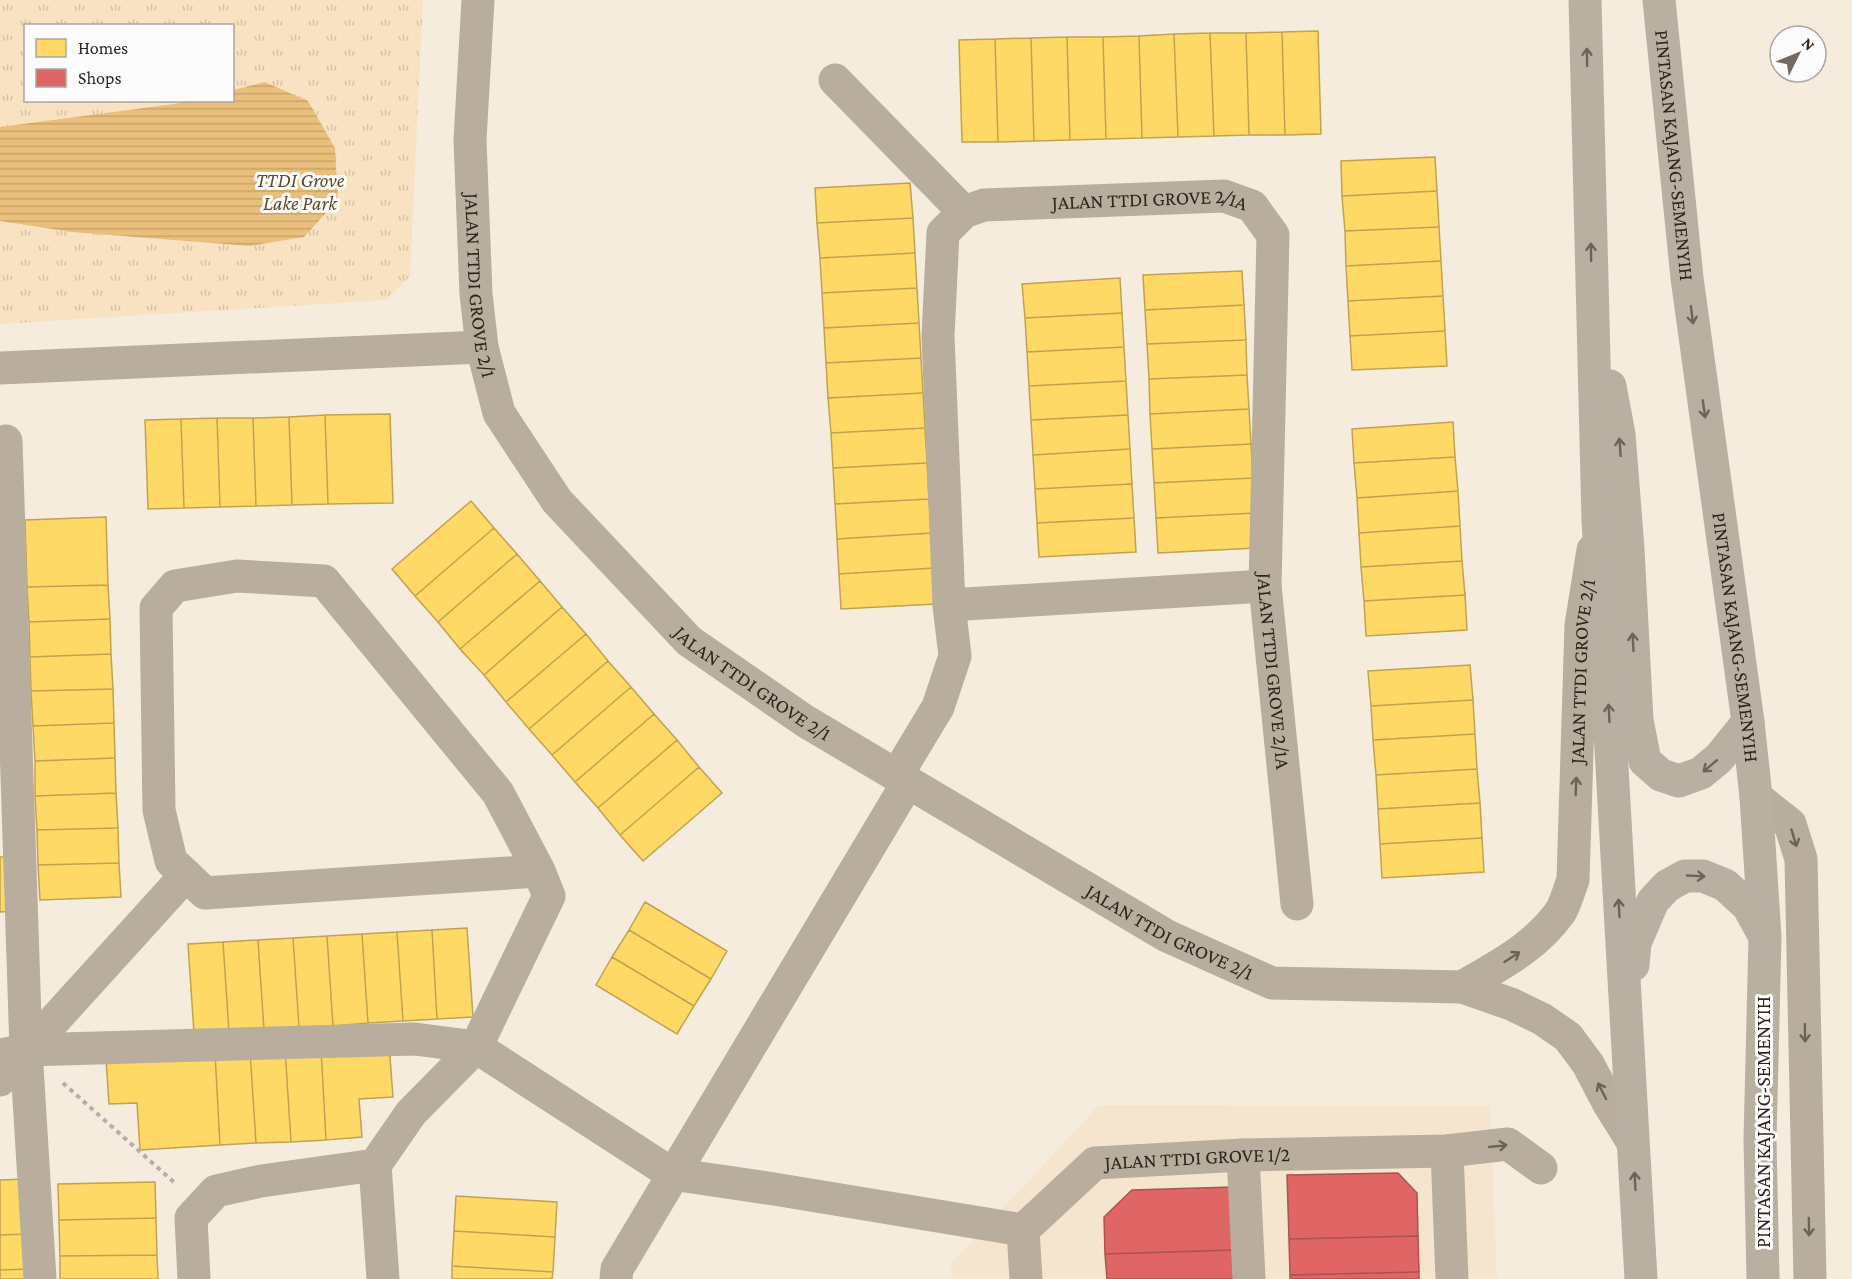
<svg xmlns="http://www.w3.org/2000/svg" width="1852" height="1279" viewBox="0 0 1852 1279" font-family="'Crimson Pro',serif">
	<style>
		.built { fill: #f5e5ce }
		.park { fill: url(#park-tufts); fill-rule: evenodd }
		.water { fill: url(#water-rules) }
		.homes { fill: #ffd966; stroke: #c0a350; stroke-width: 1.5 }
		.shops { fill: #e06666; stroke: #aa5350; stroke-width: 1.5 }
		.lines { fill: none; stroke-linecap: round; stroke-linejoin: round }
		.path { stroke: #b8aea1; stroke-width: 4; stroke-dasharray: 4.5 4.5; stroke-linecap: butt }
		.minor { stroke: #b9ad9d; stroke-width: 33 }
		.highway { stroke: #b9b0a2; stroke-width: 33 }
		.oneway { stroke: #6c6459 }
		.oneway2 { stroke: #6c6357 }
		.labels { text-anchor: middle; stroke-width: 6; stroke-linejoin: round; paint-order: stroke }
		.street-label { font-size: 20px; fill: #2d261e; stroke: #fcfcfc }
		.park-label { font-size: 20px; font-style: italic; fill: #634a25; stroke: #fcfcfc }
	</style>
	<defs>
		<pattern id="park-tufts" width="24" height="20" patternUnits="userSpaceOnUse" patternTransform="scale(1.5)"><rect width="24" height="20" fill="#f9e2c2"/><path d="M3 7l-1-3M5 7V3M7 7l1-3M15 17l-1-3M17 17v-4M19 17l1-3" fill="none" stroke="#d6c2a6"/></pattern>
		<pattern id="water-rules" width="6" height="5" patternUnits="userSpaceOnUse" patternTransform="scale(1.5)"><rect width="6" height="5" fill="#eabf7b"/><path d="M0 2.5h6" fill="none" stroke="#c9a46a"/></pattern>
	</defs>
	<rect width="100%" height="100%" fill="#f5ecde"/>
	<path class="built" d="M1099 1105 1490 1106 1497 1279H952L951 1264Z"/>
	<path class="park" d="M0 0H423L410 276 387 300 0 324ZM26 26H232V100H26Z"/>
	<path class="water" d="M265 82 308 101 335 148 338 200 304 237 250 246 72 232 0 221V127L174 104 190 101 232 100 233 90Z"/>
	<path class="homes" d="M1318 31 1321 134 1285 135 1282 32Z
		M1282 32 1285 135H1249L1246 33Z
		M1210 33H1246L1249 135 1214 136Z
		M1210 33 1214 136 1178 137 1174 34Z
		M1174 34 1178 137 1142 138 1139 36Z
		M1139 36 1142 138 1106 139 1103 37Z
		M1067 37H1103L1106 139 1070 140Z
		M1067 37 1070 140 1034 141 1031 38Z
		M1031 38 1034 141 998 142 995 39Z
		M995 39 998 142H962L959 40Z
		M1435 157 1437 191 1342 196 1341 161Z
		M910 183 913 218 817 223 815 188Z
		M1437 191 1439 227 1345 231 1342 196Z
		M913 218 915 253 820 258 817 223Z
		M1439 227 1441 261 1346 266 1345 231Z
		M915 253 917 288 822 293 820 258Z
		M1441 261 1443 296 1348 301 1346 266Z
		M1242 271 1244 305 1145 310 1143 275Z
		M1120 278 1122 313 1025 318 1022 284Z
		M917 288 919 323 824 328 822 293Z
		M1443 296 1445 331 1350 336 1348 301Z
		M1244 305 1246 340 1147 344 1145 310Z
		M1122 313 1124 347 1027 352 1025 318Z
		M919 323 921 358 826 363 824 328Z
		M1445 331 1447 366 1352 370 1350 336Z
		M1246 340 1247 375 1149 379 1147 344Z
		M1124 347 1126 381 1029 386 1027 352Z
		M921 358 923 393 828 398 826 363Z
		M1247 375 1249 409 1150 414 1149 379Z
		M1126 381 1128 415 1031 420 1029 386Z
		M923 393 925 428 831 433 828 398Z
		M1249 409 1251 444 1152 449 1150 414Z
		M390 414 393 503 328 504 325 415Z
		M325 415 328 504 292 505 289 417Z
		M1128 415 1130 449 1033 455 1031 420Z
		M289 417 292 505 256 506 253 418Z
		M217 418 220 507 184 508 181 419Z
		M217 418H253L256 506 220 507Z
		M181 419 184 508 148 509 145 420Z
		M1453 422 1455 457 1354 463 1352 429Z
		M925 428 927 463 833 468 831 433Z
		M1251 444 1253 478 1154 483 1152 449Z
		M1130 449 1132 484 1035 489 1033 455Z
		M1455 457 1458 491 1357 498 1354 463Z
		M927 463 929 499 835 504 833 468Z
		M1253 478 1255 513 1156 518 1154 483Z
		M1132 484 1134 518 1037 523 1035 489Z
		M1458 491 1460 526 1359 533 1357 498Z
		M929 499 932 533 837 539 835 504Z
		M471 501 494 528 415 596 392 569Z
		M1255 513 1256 548 1158 553 1156 518Z
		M106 517 108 585 27 587 25 520Z
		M1134 518 1136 552 1039 557 1037 523Z
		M1460 526 1462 561 1361 567 1359 533Z
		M494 528 517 554 438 622 415 596Z
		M932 533 934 568 839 574 837 539Z
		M517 554 540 581 460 649 438 622Z
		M1462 561 1465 595 1364 601 1361 567Z
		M934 568 936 604 841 609 839 574Z
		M540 581 562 607 484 675 460 649Z
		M108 585 110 619 29 622 27 587Z
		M1465 595 1467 630 1366 636 1364 601Z
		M562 607 586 634 506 702 484 675Z
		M110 619 111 654 30 657 29 622Z
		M586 634 608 661 529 729 506 702Z
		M111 654 113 689 31 691 30 657Z
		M608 661 631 687 552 755 529 729Z
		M1470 665 1473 700 1371 706 1368 671Z
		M631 687 654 714 575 782 552 755Z
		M113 689 114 723 33 726 31 691Z
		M1473 700 1475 734 1373 740 1371 706Z
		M654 714 677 740 598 808 575 782Z
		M114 723 115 758 35 761 33 726Z
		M1475 734 1477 769 1376 775 1373 740Z
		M677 740 699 767 620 835 598 808Z
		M115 758 116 793 35 796V761Z
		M699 767 722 793 643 861 620 835Z
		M1477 769 1480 803 1378 809 1376 775Z
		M116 793 118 828 37 830 35 796Z
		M1480 803 1482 838 1380 844 1378 809Z
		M118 828 119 863 38 865 37 830Z
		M1482 838 1484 872 1382 878 1380 844Z
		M0 857H11L13 911 0 912Z
		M119 863 121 897 40 900 38 865Z
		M645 902 727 951 711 979 629 930Z
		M467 928 473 1017 437 1019 432 930Z
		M432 930 437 1019 403 1021 397 932Z
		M629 930 711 979 694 1006 612 957Z
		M397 932 403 1021 368 1023 362 934Z
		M362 934 368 1023 333 1026 327 936Z
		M327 936 333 1026 299 1027 293 938Z
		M293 938 299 1027 264 1030 258 940Z
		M258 940 264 1030 229 1032 223 942Z
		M223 942 229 1032 194 1033 188 944Z
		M612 957 694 1006 677 1034 596 985Z
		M389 1044 393 1097 359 1099 362 1137 326 1140 321 1048Z
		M321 1048 326 1140 291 1142 285 1049Z
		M285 1049 291 1142 256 1143 250 1051Z
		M250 1051 256 1143 220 1145 215 1053Z
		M215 1053 220 1145 140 1150 137 1103 109 1104 106 1059Z
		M25 1179 27 1234 0 1235V1180Z
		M155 1182 156 1218 59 1220 58 1184Z
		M456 1196 557 1202 555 1237 454 1231Z
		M156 1218 157 1255 60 1256 59 1220Z
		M454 1231 555 1237 553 1272 452 1266Z
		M27 1234 29 1269 0 1270V1235Z
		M157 1255 158 1279H60V1256Z
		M452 1266 553 1272 552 1279H452Z
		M29 1269 30 1279H0V1270Z"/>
	<path class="shops" d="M1398 1173 1417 1193 1418 1236 1289 1239 1287 1175Z
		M1232 1187 1234 1250 1105 1254 1104 1217 1132 1190Z
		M1418 1236 1419 1272 1290 1275 1289 1239Z
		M1234 1250 1235 1279H1107L1105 1254Z
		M1419 1272V1279H1290V1275Z"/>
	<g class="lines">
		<path class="path" d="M63 1083 176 1184"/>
		<g class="minor">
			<path id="s1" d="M478 0 470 140 476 294 482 347 499 413 557 501 689 641 805 721 1167 936 1272 983 1462 987 1511 1004 1542 1019 1568 1037 1588 1064 1609 1104 1632 1141"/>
			<path d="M835 80 964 212"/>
			<path d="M0 368 482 347"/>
			<path d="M6 441 26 1050 40 1279"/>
			<path d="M949 605 1265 586"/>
			<path id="s2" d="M897 775 938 707 955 656 949 605 938 336 943 233 964 212 984 205 1224 196 1252 206 1273 235 1265 586 1297 904"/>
			<path d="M1756 797 1790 824 1801 859 1810 1279"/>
			<path id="s3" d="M1462 987C1498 966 1536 947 1561 911 1566 902 1569 890 1573 880L1581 625 1593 550"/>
			<path d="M0 1055 26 1050 415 1039 476 1047 549 896 539 871 498 793 324 581 237 576 175 586 156 608 159 810 171 861 205 893 539 871"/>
			<path d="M0 1080 186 875"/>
			<path d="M1447 1151 1452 1279"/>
			<path d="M1243 1155 1249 1279"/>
			<path d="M375 1165 383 1279"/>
			<path d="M194 1279 191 1218 216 1191 261 1181 375 1165 411 1113 476 1047 672 1174 774 1189 1023 1230"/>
			<path d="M616 1279 617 1269 908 782"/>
			<path id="s4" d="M1026 1279 1023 1230 1095 1163 1243 1155 1447 1151 1508 1144 1541 1168"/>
		</g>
		<g class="highway">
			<path d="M1585 0 1598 520 1641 1279"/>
			<path id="s5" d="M1659 0 1687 278 1748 722 1756 797 1765 937 1760 1140 1763 1279"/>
			<path d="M1610 386 1619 434 1628 549 1637 720 1645 761 1661 775 1679 781 1701 773 1719 758 1748 722"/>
			<path d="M1633 965 1635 943 1653 901 1667 886 1685 876H1703L1725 885 1748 906 1764 935"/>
		</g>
	</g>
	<defs><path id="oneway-shaft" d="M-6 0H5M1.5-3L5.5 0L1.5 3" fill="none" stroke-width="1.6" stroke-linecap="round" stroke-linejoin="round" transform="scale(1.5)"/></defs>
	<g class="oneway">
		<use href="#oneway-shaft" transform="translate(1587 57) rotate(-91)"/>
		<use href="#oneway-shaft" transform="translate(1591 252) rotate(-91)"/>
		<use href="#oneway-shaft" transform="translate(1692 315) rotate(83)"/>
		<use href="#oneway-shaft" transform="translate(1704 409) rotate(82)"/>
		<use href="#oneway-shaft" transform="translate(1620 447) rotate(-94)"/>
		<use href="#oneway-shaft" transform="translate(1633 642) rotate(-93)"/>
		<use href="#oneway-shaft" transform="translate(1609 713) rotate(-93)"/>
		<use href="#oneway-shaft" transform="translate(1710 766) rotate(140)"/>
		<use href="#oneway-shaft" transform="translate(1696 876) rotate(3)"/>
		<use href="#oneway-shaft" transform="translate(1619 908) rotate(-93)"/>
		<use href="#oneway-shaft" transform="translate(1635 1181) rotate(-93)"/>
	</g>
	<g class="oneway2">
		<use href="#oneway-shaft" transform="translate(1576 786) rotate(-88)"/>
		<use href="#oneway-shaft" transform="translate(1794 838) rotate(73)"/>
		<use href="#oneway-shaft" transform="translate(1512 957) rotate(-33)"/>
		<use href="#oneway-shaft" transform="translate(1805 1033) rotate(89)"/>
		<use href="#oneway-shaft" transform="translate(1602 1091) rotate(-117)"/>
		<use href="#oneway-shaft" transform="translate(1498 1146) rotate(-6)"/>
		<use href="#oneway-shaft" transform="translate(1809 1227) rotate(89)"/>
	</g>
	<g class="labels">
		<g class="street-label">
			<text dy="7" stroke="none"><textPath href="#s5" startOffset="156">PINTASAN KAJANG-SEMENYIH</textPath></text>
			<text dy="7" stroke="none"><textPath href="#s2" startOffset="774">JALAN TTDI GROVE 2/1A</textPath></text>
			<text dy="7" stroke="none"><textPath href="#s1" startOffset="286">JALAN TTDI GROVE 2/1</textPath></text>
			<text dy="7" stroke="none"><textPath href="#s5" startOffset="642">PINTASAN KAJANG-SEMENYIH</textPath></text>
			<text dy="7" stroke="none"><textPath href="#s2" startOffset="1350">JALAN TTDI GROVE 2/1A</textPath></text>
			<text dy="7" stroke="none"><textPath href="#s3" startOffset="368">JALAN TTDI GROVE 2/1</textPath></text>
			<text dy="7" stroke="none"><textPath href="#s1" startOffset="790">JALAN TTDI GROVE 2/1</textPath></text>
			<text dy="7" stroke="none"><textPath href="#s1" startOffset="1276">JALAN TTDI GROVE 2/1</textPath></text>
			<text transform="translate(1763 1122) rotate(-90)" y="7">PINTASAN KAJANG-SEMENYIH</text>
			<text dy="7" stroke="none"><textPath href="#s4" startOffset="250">JALAN TTDI GROVE 1/2</textPath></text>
		</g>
		<g class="park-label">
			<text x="300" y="187">TTDI Grove<tspan x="300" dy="23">Lake Park</tspan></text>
		</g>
	</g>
	<rect x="24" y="24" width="210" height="78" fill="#fcfcfc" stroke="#a9a6a3" stroke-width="1.5"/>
	<rect x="36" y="39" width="30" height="18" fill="#ffd966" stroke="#a9a6a3" stroke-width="1.5"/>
	<text x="78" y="54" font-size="18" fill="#2d261e">Homes</text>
	<rect x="36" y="69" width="30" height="18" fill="#e06666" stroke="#a9a6a3" stroke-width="1.5"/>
	<text x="78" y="84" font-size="18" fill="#2d261e">Shops</text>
	<g transform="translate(1798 54) rotate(47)"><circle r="28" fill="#fcfcfc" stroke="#a9a6a3" stroke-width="1.5"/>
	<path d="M0-4.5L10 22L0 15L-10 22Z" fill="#736b61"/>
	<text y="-9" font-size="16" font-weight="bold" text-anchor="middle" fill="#2d261e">N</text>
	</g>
</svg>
